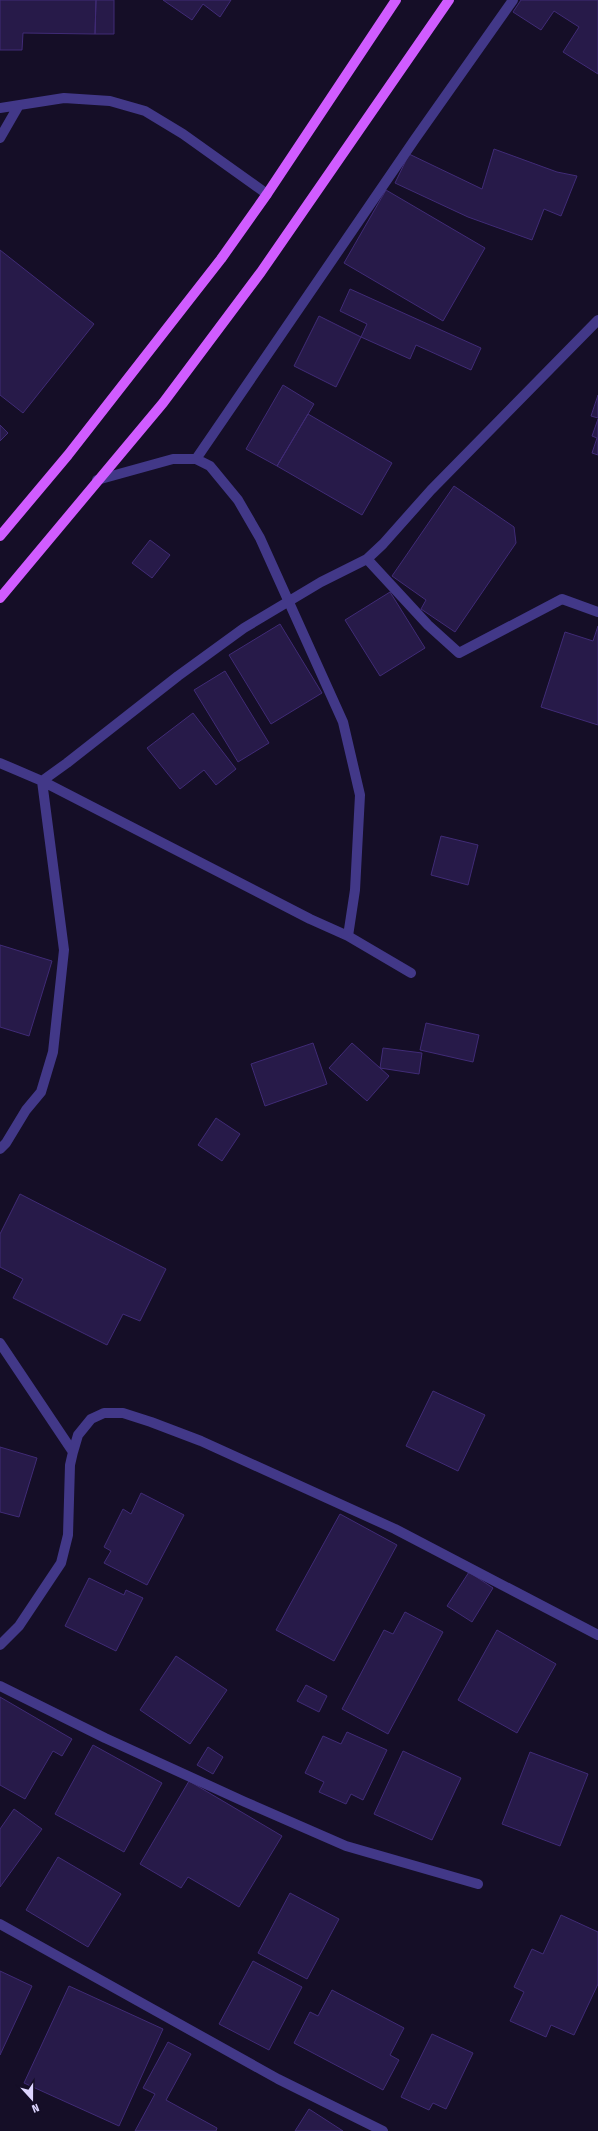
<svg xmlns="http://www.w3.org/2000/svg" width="598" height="2131" viewBox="0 0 598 2131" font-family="'Fira Sans Condensed',sans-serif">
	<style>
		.building { fill: #271a49; stroke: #402b76 }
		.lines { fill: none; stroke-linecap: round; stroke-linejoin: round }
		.minor { stroke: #423888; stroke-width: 10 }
		.major { stroke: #d05cff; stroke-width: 10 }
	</style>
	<rect width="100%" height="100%" fill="#150e27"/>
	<path class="building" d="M0 0H96L95 34 23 33 22 50H0Z
		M96 0H114V34H95Z
		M163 0H231L220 17 203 4 192 20Z
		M521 0H598V74L563 52 579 27 554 11 541 30 513 12Z
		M494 149 557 172 577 176 561 216 544 209 532 240 468 217 395 183 409 154 482 189Z
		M386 190 485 248 443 321 344 263Z
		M0 250 94 324 23 413 0 395Z
		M350 289 481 348 471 370 416 345 410 359 361 337 367 324 340 311Z
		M319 316 361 337 336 387 294 366Z
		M283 385 314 404 277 466 246 449Z
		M598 395V418L591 416Z
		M308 414 392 463 362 515 277 466Z
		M598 419V455L592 453 597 438 592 436Z
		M0 425 8 433 0 441Z
		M454 486 514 527 516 543 455 632 421 609 426 600 392 576Z
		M150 540 170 555 152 578 132 563Z
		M390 592 425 648 380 676 345 620Z
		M280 624 322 693 271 724 229 655Z
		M598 626V725L541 707 565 632 593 641Z
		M225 671 269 743 238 762 194 690Z
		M193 713 236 769 216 785 204 770 180 789 147 748Z
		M441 836 478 845 468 885 431 875Z
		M0 945 52 961 29 1036 0 1027Z
		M426 1023 479 1035 473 1062 420 1050Z
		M313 1043 327 1084 265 1106 251 1064Z
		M352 1043 389 1076 367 1101 329 1068Z
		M383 1048 422 1053 419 1074 380 1068Z
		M216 1118 240 1134 222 1161 198 1145Z
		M20 1194 166 1269 140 1321 123 1314 107 1345 13 1298 23 1279 0 1267V1234Z
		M433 1391 485 1415 458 1471 406 1446Z
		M0 1447 37 1458 19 1517 0 1512Z
		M141 1493 184 1515 147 1585 104 1563 111 1551 104 1547 123 1509 131 1514Z
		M340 1514 397 1545 334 1661 276 1630Z
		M469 1572 493 1588 472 1622 447 1606Z
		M89 1578 124 1595 126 1590 143 1598 116 1651 65 1626Z
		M405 1612 443 1632 388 1734 342 1709 384 1630 393 1634Z
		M497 1630 556 1664 517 1733 458 1700Z
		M176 1656 227 1690 190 1744 140 1710Z
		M306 1685 327 1696 319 1712 297 1701Z
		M0 1697 72 1739 62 1756 53 1751 25 1799 0 1785Z
		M347 1732 387 1750 363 1800 351 1794 346 1804 319 1792 324 1782 305 1773 323 1736 341 1744Z
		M93 1745 162 1783 124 1852 55 1814Z
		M208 1747 223 1757 213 1774 197 1765Z
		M403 1751 461 1778 432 1840 374 1814Z
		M530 1752 588 1774 560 1846 502 1824Z
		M189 1781 282 1836 239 1907 188 1877 181 1888 140 1864Z
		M14 1809 42 1829 0 1887V1829Z
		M58 1857 121 1894 88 1947 26 1910Z
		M290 1893 339 1919 307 1979 258 1953Z
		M561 1915 598 1932V1984L574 2035 551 2025 546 2037 510 2021 524 1992 514 1987 532 1949 543 1954Z
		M253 1961 302 1987 269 2050 219 2024Z
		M0 1971 32 1986 0 2055Z
		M69 1986 163 2029 119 2126 24 2083Z
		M332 1990 404 2028 390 2055 399 2060 383 2090 294 2043 310 2012 318 2016Z
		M432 2034 473 2053 446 2109 433 2103 429 2110 401 2097Z
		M168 2042 191 2054 166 2100 217 2128 216 2131H135L155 2094 143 2088Z
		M309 2109 343 2131H295Z"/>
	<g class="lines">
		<path class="minor" d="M0 108 64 98 110 101 145 111 183 134 267 194
			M0 138 19 105
			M196 459 415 139 513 0
			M97 480 173 459H196L210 466 238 500 260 538 343 722 360 795 355 890 348 936
			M367 559 428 625 459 653 562 599 598 612
			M0 763 42 781 310 919 348 936 411 973
			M42 781 67 763 178 676 244 628 321 582 367 559 383 544 431 490 598 320
			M0 1149 6 1143 26 1110 41 1092 53 1052 64 950 42 781
			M0 1343 73 1452
			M0 1645 19 1626 61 1563 68 1535 70 1465 73 1452 78 1435 91 1419 104 1413H123L151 1422 201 1441 395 1529 598 1635
			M0 1686 105 1738 245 1802 346 1846 478 1884
			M0 1924 278 2079 383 2131"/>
		<path class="major" d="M0 536 68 455 221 259 267 194 396 0
			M0 598 163 403 261 272 449 0"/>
	</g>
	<g transform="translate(32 2099) rotate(159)" stroke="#150e27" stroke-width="3" paint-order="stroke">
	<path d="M0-3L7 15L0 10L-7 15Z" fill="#ddd5ff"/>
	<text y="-6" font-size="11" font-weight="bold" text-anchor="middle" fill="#ddd5ff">N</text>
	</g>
</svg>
